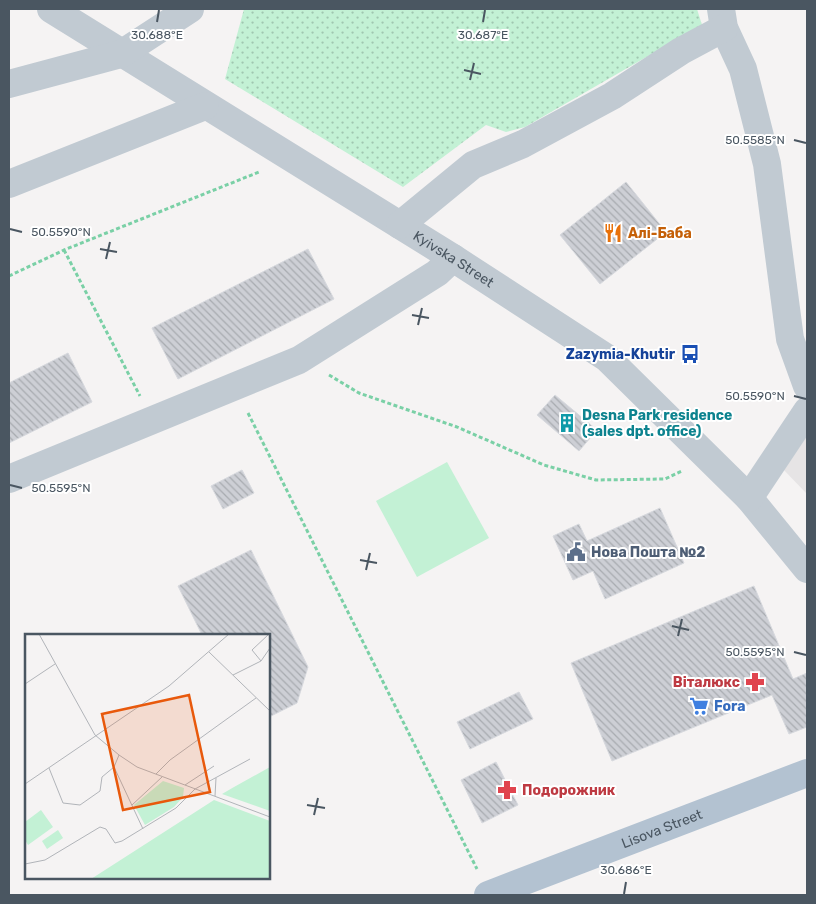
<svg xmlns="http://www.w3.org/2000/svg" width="816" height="904" viewBox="0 0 816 904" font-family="Rubik,sans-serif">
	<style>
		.education { fill: #e6e4e5 }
		.grass { fill: url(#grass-dots) }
		.pitch { fill: #c3f1d5 }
		.building { fill: url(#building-back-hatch); stroke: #d7d9de }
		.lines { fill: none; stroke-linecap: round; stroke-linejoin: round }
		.path { stroke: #7ad0a6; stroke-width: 3; stroke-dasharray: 4 2.5; stroke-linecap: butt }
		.minor { stroke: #c1cad2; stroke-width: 28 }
		.major { stroke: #b3c2d1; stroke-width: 28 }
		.ticks { fill: none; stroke: #4a5661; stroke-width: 2 }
		.labels { text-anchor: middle; stroke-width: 4; stroke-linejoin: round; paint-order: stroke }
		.food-label { font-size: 14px; font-weight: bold; fill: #c56008; stroke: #fff; text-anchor: start }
		.street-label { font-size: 14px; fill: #4a5661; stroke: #fff }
		.transit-label { font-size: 14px; font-weight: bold; fill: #164399; stroke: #fff; text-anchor: end }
		.culture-label { font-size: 14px; font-weight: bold; fill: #0d838f; stroke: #fff; text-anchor: start }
		.service-label { font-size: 14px; font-weight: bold; fill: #4e5e75; stroke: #fff; text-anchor: start }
		.health-label { font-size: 14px; font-weight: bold; fill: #be3a42; stroke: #fff; text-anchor: end }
		.shop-label { font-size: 14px; font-weight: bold; fill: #366cbe; stroke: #fff; text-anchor: start }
		.inset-road { fill: none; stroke: #b1b4b9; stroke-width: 1 }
		.view { fill: #e8590c; fill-opacity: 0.15; stroke: #e8590c; stroke-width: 2.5 }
		.inset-edge { fill: none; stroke: #4a5661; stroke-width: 2.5 }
		.ticks-label { font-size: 12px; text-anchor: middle; fill: #4a5661; stroke: #fff; stroke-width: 4; stroke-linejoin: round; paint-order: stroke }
	</style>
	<defs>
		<pattern id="grass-dots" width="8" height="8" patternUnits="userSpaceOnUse" patternTransform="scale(1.25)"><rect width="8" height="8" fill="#c3f1d5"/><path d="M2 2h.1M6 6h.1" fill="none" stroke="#a0c6b0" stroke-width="1.8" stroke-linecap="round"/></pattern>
		<pattern id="building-back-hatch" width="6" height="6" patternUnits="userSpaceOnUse" patternTransform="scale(1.25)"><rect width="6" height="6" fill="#cdcfd5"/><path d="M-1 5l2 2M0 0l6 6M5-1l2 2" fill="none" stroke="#a8abb0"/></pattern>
	</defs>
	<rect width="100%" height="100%" fill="#f5f3f3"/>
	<path class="education" d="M807 435V494L782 468Z"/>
	<path class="grass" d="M244 9H697L702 25 525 127 506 132 486 125 403 187 225 79Z"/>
	<path class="pitch" d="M447 462 489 538 417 577 376 501Z"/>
	<path class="building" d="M626 182 666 232 600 284 560 235Z
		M308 249 334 299 178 379 152 328Z
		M68 353 92 402 9 443V383Z
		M555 395 597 430 579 451 537 415Z
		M242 470 254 493 223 509 211 486Z
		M660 508 684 563 605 599 593 571 573 580 553 536 579 524 587 541Z
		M251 550 308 667 297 703 269 717V635H202L178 586Z
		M754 586 793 679 807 673V727L789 734 772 695 612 761 571 663Z
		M519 692 533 719 470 749 457 722Z
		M496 762 518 805 482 823 461 780Z"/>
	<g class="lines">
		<path class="path" d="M64 250 140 396
			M9 276 64 250 259 172
			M329 375 359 393 457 427 544 465 596 480 665 479 682 471
			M248 413 477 869"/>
		<g class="minor">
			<path id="s1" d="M51 9 453 258 607 358 749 498 807 569"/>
			<path d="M721 9 724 28 743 69 767 164 790 339 807 386"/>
			<path d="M9 84 121 54 190 9"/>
			<path d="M9 184 205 106"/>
			<path d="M400 225 473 165 523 144 612 96 681 51 724 28"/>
			<path d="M9 479 299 360 437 273 453 258"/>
			<path d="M749 498 807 411"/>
		</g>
		<path class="major" id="s2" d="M488 895 807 773"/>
	</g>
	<path class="ticks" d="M157 22 159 10M483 22 485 10M464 70 481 74M470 80 474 63M794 140 806 143M10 229 22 232M100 249 117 252M106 259 110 242M412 315 429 318M418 325 422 308M794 396 806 399M10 485 22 488M360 560 377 563M366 570 370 553M672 626 689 630M678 636 682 619M794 652 806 655M307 805 325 808M314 815 318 798M624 894 626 882"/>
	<defs>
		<g id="restaurant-bare" transform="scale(1.5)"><path d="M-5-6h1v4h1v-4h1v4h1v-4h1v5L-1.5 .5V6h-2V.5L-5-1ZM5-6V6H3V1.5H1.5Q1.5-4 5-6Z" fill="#e8710a" stroke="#fff" stroke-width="2.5" paint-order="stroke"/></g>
		<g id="bus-bare" transform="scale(1.5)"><path d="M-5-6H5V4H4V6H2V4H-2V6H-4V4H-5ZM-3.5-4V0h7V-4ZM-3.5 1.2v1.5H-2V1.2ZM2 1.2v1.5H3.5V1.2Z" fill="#1a4fb4" stroke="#fff" stroke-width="2.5" paint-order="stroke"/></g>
		<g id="building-bare" transform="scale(1.5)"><path d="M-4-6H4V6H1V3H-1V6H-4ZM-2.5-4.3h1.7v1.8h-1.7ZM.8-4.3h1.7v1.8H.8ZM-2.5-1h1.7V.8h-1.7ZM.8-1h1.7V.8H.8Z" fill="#0f9aa8" stroke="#fff" stroke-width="2.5" paint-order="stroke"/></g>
		<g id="civic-bare" transform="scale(1.5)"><path d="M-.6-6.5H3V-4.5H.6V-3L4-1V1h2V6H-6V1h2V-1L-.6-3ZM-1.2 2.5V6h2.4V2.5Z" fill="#5c6f8a" stroke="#fff" stroke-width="2.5" paint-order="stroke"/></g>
		<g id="pharmacy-bare" transform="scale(1.5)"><path d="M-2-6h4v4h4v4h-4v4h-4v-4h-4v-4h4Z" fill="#e0444e" stroke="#fff" stroke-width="2.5" paint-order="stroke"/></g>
		<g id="supermarket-bare" transform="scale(1.5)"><path d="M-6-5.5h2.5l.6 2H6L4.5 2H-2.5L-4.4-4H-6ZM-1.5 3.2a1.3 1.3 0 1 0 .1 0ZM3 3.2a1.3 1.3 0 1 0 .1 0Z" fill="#3f7fe0" stroke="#fff" stroke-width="2.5" paint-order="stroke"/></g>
	</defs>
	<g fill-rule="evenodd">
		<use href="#restaurant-bare" x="613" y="233"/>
		<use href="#bus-bare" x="690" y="354"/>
		<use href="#building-bare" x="567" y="423"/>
		<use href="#civic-bare" x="576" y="552"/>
		<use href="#pharmacy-bare" x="755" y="682"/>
		<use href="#supermarket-bare" x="699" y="706"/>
		<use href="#pharmacy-bare" x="507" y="790"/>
	</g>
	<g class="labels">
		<g class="food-label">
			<text x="628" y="238">Алі-Баба</text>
		</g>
		<g class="street-label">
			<text dy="5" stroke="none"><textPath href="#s1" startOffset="474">Kyivska Street</textPath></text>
			<text dy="5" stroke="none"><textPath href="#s2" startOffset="186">Lisova Street</textPath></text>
		</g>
		<g class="transit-label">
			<text x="675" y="359">Zazymia-Khutir</text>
		</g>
		<g class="culture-label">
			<text x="582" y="420">Desna Park residence<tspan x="582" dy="16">(sales dpt. office)</tspan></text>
		</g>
		<g class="service-label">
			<text x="591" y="557">Нова Пошта №2</text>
		</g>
		<g class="health-label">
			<text x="740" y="687">Віталюкс</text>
			<text x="522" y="795" text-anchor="start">Подорожник</text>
		</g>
		<g class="shop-label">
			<text x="714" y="711">Fora</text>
		</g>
	</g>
	<g transform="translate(25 634)">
		<rect width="245" height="245" fill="#f5f3f3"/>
		<path d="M138 147 159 154 158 163 149 173 120 191 109 171Z" fill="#c3f1d5"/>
		<path d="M245 133V177L197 160 209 153ZM189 166 245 187V245H66Z" fill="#c3f1d5"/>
		<path d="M16 176 28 193 3 211 0 206V188ZM33 196 38 204 22 215 17 207Z" fill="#c3f1d5"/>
		<path class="inset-road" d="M14 0 70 101 94 121 112 133 245 183M184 18 245 77M236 27 227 16 244 0M208 41 236 27 245 14M0 50 30 30M94 121 89 133 118 195M24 134 38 169 55 171 75 157 77 143 89 133M131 140 145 126 231 64M0 150 144 52 204 0M160 151 189 132M190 162 191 144M107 171 137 143M0 230 20 226 75 193 81 195 90 209 97 207 151 174 170 155 225 125"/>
		<path class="view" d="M164 61 185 158 98 176 77 80Z"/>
		<rect width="245" height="245" class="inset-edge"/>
	</g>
	<g class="ticks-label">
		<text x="157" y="39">30.688°E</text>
		<text x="483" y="39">30.687°E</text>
		<text x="755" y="144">50.5585°N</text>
		<text x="61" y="236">50.5590°N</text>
		<text x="755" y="400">50.5590°N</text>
		<text x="61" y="492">50.5595°N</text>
		<text x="755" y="656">50.5595°N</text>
		<text x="626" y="874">30.686°E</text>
	</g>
	<rect width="816" height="904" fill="none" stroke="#4a5661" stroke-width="20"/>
</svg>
